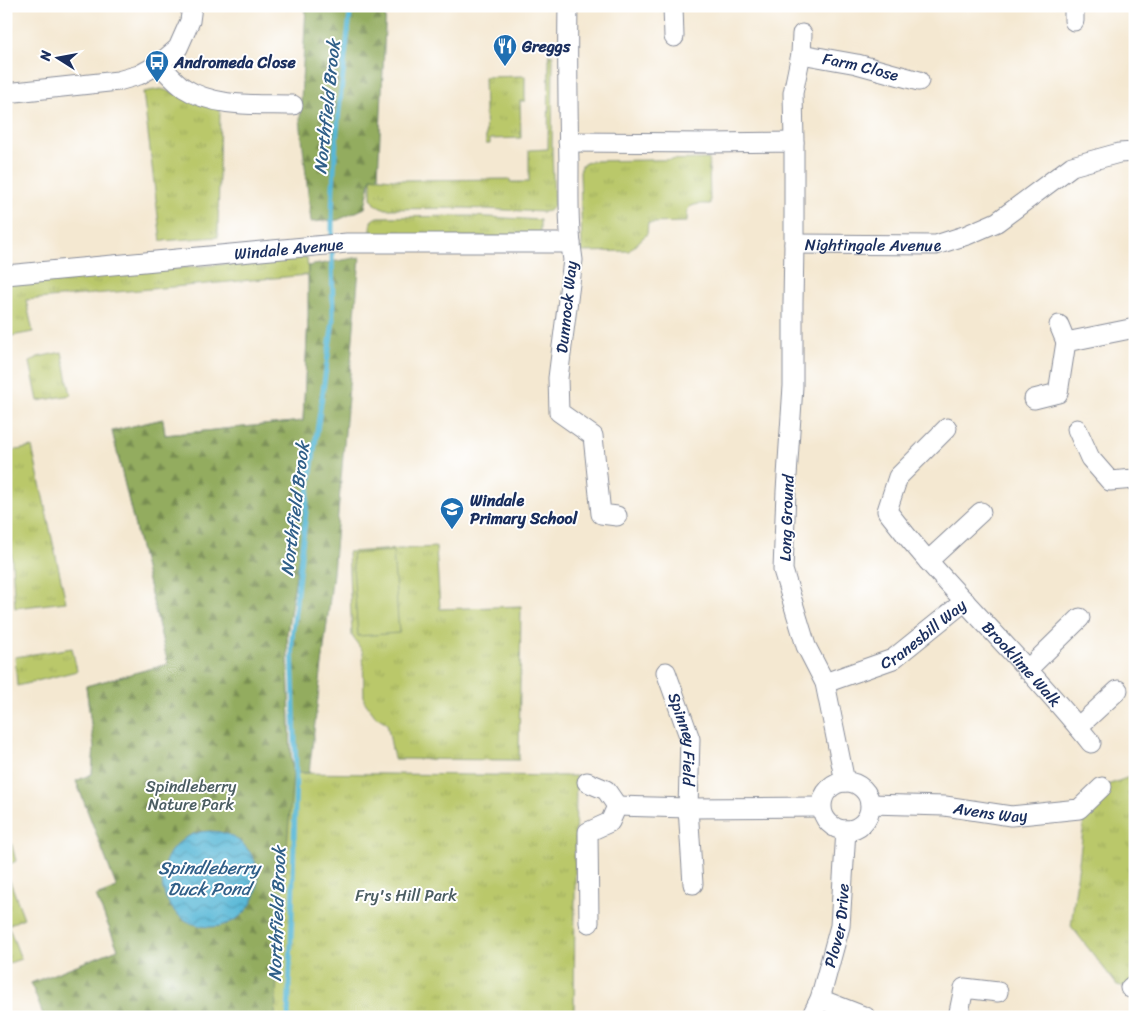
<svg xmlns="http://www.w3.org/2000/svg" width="1141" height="1023" viewBox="0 0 1141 1023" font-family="Sriracha,sans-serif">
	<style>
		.grass { fill: url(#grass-tufts); stroke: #6a7c64 }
		.forest { fill: url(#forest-firs); stroke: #576e5e }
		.pitch { fill: #bac86a; stroke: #6a7c64 }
		.water { fill: url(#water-waves); stroke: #3a749a }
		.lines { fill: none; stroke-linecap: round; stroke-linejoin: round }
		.stream { stroke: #58b8d7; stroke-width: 5 }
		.minor-casing { stroke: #888c98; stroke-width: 21 }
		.minor { stroke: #fff; stroke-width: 19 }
		.labels { text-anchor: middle; stroke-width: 4; stroke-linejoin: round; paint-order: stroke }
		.poi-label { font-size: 16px; font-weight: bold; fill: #1b2f5e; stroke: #fff; text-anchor: start }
		.street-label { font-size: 16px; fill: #1b2f5e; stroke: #fff }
		.park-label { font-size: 16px; fill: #4b5d62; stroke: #fff }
		.water-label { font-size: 18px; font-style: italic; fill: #305f88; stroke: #fff }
	</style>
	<defs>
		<pattern id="grass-tufts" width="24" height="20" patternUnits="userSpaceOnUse" patternTransform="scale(1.25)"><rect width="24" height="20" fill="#bac86a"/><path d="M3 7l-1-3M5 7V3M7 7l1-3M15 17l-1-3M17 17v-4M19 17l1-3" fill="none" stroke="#9fac5e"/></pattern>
		<pattern id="forest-firs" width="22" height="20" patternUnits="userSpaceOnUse" patternTransform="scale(1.25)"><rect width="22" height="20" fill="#93ac5e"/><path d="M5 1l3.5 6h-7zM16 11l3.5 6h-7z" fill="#778c51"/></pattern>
		<pattern id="water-waves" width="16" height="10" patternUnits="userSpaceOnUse" patternTransform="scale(1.25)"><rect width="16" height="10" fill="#58b8d7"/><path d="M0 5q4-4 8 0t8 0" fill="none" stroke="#4896b2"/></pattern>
	</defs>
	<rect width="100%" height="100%" fill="#fff"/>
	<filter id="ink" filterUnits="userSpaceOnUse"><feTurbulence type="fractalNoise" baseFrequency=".02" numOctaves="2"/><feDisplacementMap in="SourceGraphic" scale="10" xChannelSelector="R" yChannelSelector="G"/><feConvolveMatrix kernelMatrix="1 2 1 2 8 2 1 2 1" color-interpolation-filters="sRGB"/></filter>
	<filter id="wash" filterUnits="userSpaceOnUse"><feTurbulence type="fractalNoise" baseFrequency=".0096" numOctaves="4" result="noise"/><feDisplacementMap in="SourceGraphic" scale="20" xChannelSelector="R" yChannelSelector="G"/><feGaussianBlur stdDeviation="1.12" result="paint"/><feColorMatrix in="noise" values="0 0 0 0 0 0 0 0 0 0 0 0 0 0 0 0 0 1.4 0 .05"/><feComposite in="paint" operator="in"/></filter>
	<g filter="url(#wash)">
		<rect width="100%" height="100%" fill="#f4e8d1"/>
		<path class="grass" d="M548 55H553L552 149 554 206 549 211 543 212 465 208 386 209 376 205 371 198V177L404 180 510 179V182H529V150L548 149 549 58Z
			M525 76V101H520L521 138 490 139V144H486L484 77Z
			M161 89 220 106 218 237 161 241 143 92Z
			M709 159 710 204C704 204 692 203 688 209 687 212 687 219 687 222L648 223 647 234 629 251 582 252 580 171 582 165 590 161Z
			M471 216 540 220V237H371V221L375 218 379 217Z
			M307 257 308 275 26 300 33 332 6 337V283L60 278Z
			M308 319 318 429 287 633 291 756 293 773 576 776 574 1017H44L31 983 118 949 96 896 117 888 76 781 92 774 94 747 86 686 168 664 112 431 163 419 165 435 303 421Z
			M62 352 71 395 38 401 30 362 38 357Z
			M32 447 66 602 15 608 6 473V452Z
			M436 547 440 609 521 606 519 760 394 759 387 723 375 716 364 701 363 652 352 636 348 552Z
			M72 648 77 671 17 686 15 657Z
			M1135 775V984L1130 988 1117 985 1071 926 1084 822 1079 809 1102 787Z
			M6 841 11 842 16 861 6 866Z
			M6 871 24 918 8 925 21 959 6 964Z"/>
		<path class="forest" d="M306 6H386L378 178 371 177 365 208 338 220 311 222 300 119Z
			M360 257 333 573 309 773 296 772 292 639 305 518 287 633 291 756 293 773 278 957 275 1017H44L31 983 118 949 96 896 117 888 76 781 92 774 94 747 86 686 168 664 112 431 163 419 165 435 303 421 308 319V266Z"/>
		<path class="pitch" d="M393 551 399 633 358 636 352 554Z"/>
		<path class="water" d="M162 879a48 48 0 1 1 96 0a48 48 0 1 1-96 0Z"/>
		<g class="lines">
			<path class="stream" d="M332 240C331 162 342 84 351 6
				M288 1017 292 915 296 772 292 639 308 493 333 321 332 248"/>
		</g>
	</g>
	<g filter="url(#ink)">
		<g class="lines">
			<g class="minor-casing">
				<g id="minor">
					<path d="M568 6C567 59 568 111 569 164 569 196 568 228 573 260L558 378 559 412 593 436 601 514 617 516"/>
					<path d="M673 6 674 37"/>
					<path d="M1074 6V21"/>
					<path id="s1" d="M801 54 857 64 919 81"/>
					<path d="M159 64C167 72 175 82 184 88 215 108 258 104 293 105"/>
					<path d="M6 93 118 81 139 75 159 64 178 48 190 21 192 6"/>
					<path d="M568 142 711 143 794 142V244L793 303V386L786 491 783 570 806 646 825 683 845 782"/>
					<path d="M794 142 793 93 801 54 802 34"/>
					<path id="s2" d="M794 244 936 245 967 235 997 222 1072 166 1119 153 1135 152"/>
					<path id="s3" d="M6 275 347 243H571"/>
					<path d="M1059 325 1066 342"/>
					<path d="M1034 399 1058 393 1066 342 1135 328"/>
					<path id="s4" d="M947 428 898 477 887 511C900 528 914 545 928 561 982 622 1040 679 1091 743"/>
					<path d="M1077 429 1090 458 1110 481 1135 479"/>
					<path d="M928 561 981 512"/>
					<path d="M1027 670 1080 618"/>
					<path id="s5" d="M666 672 690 739 688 808 693 884"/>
					<path id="s6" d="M825 683 893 659 965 601"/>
					<path d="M1078 727 1118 690"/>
					<path d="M587 782 606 790 617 806"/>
					<circle cx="846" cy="806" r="24"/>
					<path id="s7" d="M870 804 945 806 1011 816 1079 809 1102 787"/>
					<path d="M617 806 688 808 821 807"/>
					<path d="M589 923 588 832 610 822 617 806"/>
					<path d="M1130 988 1135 984"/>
					<path d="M820 999 866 1017"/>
					<path id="s8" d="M811 1017 820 999 840 926 846 830"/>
					<path d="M958 1017 964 988 998 992"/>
				</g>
			</g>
			<use href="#minor" class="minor"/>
		</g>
	</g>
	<defs>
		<g id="restaurant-pin" transform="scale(1.25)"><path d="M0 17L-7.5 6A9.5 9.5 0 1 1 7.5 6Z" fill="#1f6fb2" stroke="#fff"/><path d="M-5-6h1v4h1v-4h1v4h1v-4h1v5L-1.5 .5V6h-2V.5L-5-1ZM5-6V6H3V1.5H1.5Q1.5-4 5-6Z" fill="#fff"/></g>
		<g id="bus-pin" transform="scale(1.25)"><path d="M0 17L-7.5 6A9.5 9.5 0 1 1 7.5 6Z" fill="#1f6fb2" stroke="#fff"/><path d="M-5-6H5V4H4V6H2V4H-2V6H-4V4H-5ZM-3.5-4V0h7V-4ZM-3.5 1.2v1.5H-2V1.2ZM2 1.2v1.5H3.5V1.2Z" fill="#fff"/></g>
		<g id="school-pin" transform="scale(1.25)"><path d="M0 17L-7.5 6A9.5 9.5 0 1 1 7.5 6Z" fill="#1f6fb2" stroke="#fff"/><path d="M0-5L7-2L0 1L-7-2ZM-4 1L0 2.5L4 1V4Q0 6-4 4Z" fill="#fff"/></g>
	</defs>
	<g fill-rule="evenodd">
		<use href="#restaurant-pin" x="505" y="46"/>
		<use href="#bus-pin" x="157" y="62"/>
		<use href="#school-pin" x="452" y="509"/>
	</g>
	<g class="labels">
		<g class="poi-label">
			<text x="522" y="52">Greggs</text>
			<text x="174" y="68">Andromeda Close</text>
			<text x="470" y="506">Windale<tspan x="470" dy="18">Primary School</tspan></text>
		</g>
		<g class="street-label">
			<text dy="6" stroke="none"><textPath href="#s1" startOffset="61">Farm Close</textPath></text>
			<text dy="6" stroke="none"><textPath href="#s2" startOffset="79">Nightingale Avenue</textPath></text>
			<text dy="6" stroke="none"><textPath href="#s3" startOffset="284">Windale Avenue</textPath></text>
			<text transform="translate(566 307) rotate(-84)" y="6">Dunnock Way</text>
			<text transform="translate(786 518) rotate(-88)" y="6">Long Ground</text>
			<text dy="6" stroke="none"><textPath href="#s6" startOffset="111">Cranesbill Way</textPath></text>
			<text dy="6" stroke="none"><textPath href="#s4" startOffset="309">Brooklime Walk</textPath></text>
			<text dy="6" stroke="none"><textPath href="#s5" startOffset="70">Spinney Field</textPath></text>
			<text dy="6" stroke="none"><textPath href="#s7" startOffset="121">Avens Way</textPath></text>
			<text dy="6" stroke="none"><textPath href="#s8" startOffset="96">Plover Drive</textPath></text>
		</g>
		<g class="park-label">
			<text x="191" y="792">Spindleberry<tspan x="191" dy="18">Nature Park</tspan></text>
			<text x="406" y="901">Fry's Hill Park</text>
		</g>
		<g class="water-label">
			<text transform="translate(327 107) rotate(-84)" y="6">Northfield Brook</text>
			<text transform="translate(295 509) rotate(-83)" y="6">Northfield Brook</text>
			<text x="209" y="874">Spindleberry<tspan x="209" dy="21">Duck Pond</tspan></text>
			<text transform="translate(277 914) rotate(-88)" y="6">Northfield Brook</text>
		</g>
	</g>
	<rect width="1141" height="1023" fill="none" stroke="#fff" stroke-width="25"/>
	<g transform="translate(58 58) rotate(281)" stroke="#ffffff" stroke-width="4" paint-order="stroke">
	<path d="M0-4L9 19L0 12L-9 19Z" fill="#1b2f5e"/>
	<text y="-8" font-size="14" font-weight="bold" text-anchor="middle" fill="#1b2f5e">N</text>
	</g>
</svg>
